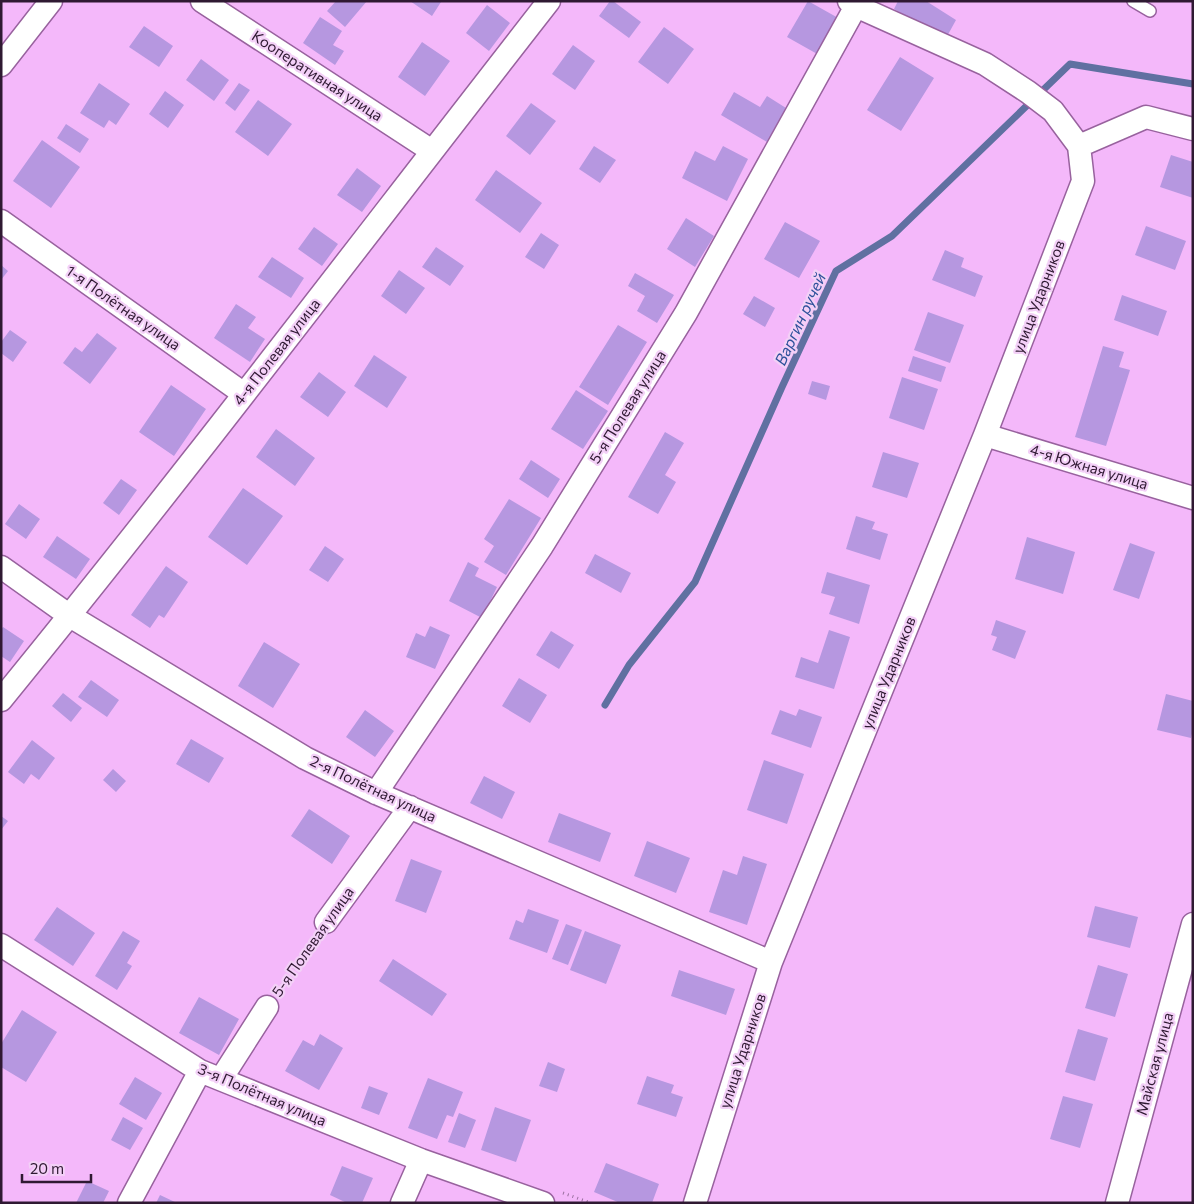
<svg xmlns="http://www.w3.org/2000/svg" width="1194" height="1204" viewBox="0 0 1194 1204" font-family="Commissioner,sans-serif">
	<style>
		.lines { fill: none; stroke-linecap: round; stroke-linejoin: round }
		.stream { stroke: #6070a1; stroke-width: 7 }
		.building { fill: #b697e0 }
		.lane-casing { stroke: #98629e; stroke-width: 14 }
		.street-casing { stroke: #98629e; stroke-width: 25 }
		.path { stroke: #9b70a0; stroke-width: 3; stroke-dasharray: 1 4; stroke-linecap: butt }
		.lane { stroke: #fff; stroke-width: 11 }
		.street { stroke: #fff; stroke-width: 22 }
		.labels { text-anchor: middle; stroke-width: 4.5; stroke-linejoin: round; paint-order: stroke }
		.street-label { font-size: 15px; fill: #2f1932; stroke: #f3d0f7 }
		.water-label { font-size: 16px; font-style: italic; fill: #2e519b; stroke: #f3d0f7 }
	</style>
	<rect width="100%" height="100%" fill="#f4b8fa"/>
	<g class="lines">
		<path class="stream" d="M605 705 629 665 695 582 782 387 836 271 892 236 1070 64 1193 84"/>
	</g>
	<path class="building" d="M336 1H367L345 27 327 11Z
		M410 1H440L441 2 432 16Z
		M610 1H613L641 22 629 38 599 16Z
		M808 1 840 19 819 55 787 37Z
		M898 1H926L956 20 945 40 894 9Z
		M487 5 510 23 489 51 466 33Z
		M320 17 342 31 333 45 344 51 335 65 303 43Z
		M144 26 173 46 159 67 129 47Z
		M664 27 694 49 668 84 638 62Z
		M422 42 450 61 425 96 398 77Z
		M573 45 595 61 575 90 552 74Z
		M900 57 934 78 901 131 867 110Z
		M201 59 229 80 214 101 186 80Z
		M99 83 130 104 116 125 109 120 104 128 80 113Z
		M239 83 250 90 235 111 225 103Z
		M165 91 184 105 168 128 149 114Z
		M734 92 760 107 767 96 786 108 767 142 721 115Z
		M258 100 292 124 268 156 235 132Z
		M531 103 556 121 530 155 506 136Z
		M66 124 89 139 80 153 57 138Z
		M42 140 80 167 51 208 13 181Z
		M594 146 616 160 600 183 579 169Z
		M723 146 748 159 727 201 682 178 695 151 715 161Z
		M1171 155 1193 162V198L1160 187Z
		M357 168 381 186 362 212 337 195Z
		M496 170 542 203 520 233 475 200Z
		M686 218 714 236 695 267 667 249Z
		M785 222 820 241 799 278 764 259Z
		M1146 226 1186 241 1175 270 1135 255Z
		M314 227 338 244 322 266 298 249Z
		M541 233 559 245 544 269 525 257Z
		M436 247 464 266 450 286 422 267Z
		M945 250 964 258 961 267 983 276 975 297 932 280Z
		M272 257 304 278 291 298 258 277Z
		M1 265 8 271 1 280Z
		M399 270 425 288 406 314 381 296Z
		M635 273 674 295 657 323 637 311 645 296 628 286Z
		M1122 295 1167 311 1158 336 1114 320Z
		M754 296 775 308 765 327 743 314Z
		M236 304 256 317 248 328 265 339 250 362 214 338Z
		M928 312 964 325 950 363 914 350Z
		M618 325 647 342 608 405 579 387Z
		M10 330 27 342 13 362 1 353V342Z
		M97 333 117 348 90 384 63 363 75 347 82 352Z
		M1103 346 1124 352 1119 367 1130 370 1106 446 1075 437Z
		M374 355 407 377 387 408 354 386Z
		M913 356 946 367 941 382 908 371Z
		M319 372 346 392 328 417 300 397Z
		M902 377 938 389 924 430 889 418Z
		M812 381 830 386 826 400 808 394Z
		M171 385 206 409 174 456 139 432Z
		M576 390 608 411 583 449 551 429Z
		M276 429 315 458 295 486 256 457Z
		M665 432 684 443 665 475 676 482 658 514 628 497Z
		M883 452 919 463 907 498 872 487Z
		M531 460 560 479 548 498 519 479Z
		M121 479 137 490 119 515 103 503Z
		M243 488 283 516 247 565 208 537Z
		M509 499 541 518 506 575 484 562 494 546 484 539Z
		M19 504 40 519 26 539 5 524Z
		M856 516 875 522 872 529 888 534 880 560 846 549Z
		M57 536 90 559 76 579 43 557Z
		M1027 537 1075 552 1063 594 1015 579Z
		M1130 543 1155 552 1139 599 1113 590Z
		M325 546 344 559 328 582 309 570Z
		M595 554 631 573 621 593 585 573Z
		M468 562 479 568 475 576 497 587 482 618 449 601Z
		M166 566 188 582 164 618 159 615 150 628 131 615Z
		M827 572 870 585 859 624 829 614 835 597 821 593Z
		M996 620 1026 631 1015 659 992 650 997 637 991 635Z
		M430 626 450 635 435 669 406 657 416 633 425 637Z
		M3 627 24 641 10 662 1 656V630Z
		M829 630 850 637 834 689 795 677 801 657 818 663Z
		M551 631 574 645 559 669 536 655Z
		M264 642 300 664 273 708 238 686Z
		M519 678 547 695 530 723 502 706Z
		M91 680 119 700 107 717 78 697Z
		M63 693 82 708 71 722 52 706Z
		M1166 694 1193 701V729L1191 738 1157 730Z
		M799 709 822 717 811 748 771 734 780 710 796 716Z
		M365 710 394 731 375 757 346 737Z
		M191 739 224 758 209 783 176 764Z
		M32 740 55 758 39 780 31 774 24 784 8 772Z
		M764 760 804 774 787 824 747 810Z
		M113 769 126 781 116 792 103 780Z
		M484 776 515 792 502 819 470 803Z
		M309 809 350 836 332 864 291 836Z
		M559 813 611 833 600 862 548 842Z
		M1 816 8 821 1 830Z
		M647 841 690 858 676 893 634 876Z
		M743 856 767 864 747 925 709 912 723 870 737 875Z
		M411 859 442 871 426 913 395 901Z
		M1095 906 1138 917 1130 948 1087 937Z
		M57 907 95 933 73 966 34 940Z
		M528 909 559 920 547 953 509 939 516 920 523 923Z
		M566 924 582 930 568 965 552 959Z
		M123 931 140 941 127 963 132 966 117 990 95 976Z
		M585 931 621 945 606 984 570 970Z
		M393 959 447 994 432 1016 379 981Z
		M1098 965 1128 974 1115 1017 1085 1008Z
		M679 970 735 989 726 1015 671 996Z
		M199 997 239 1019 219 1055 179 1033Z
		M22 1010 57 1032 26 1082 1 1067V1044Z
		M1078 1029 1108 1038 1095 1081 1065 1072Z
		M320 1034 343 1048 319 1090 285 1071 303 1040 314 1046Z
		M548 1062 565 1069 557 1092 539 1086Z
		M647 1076 674 1085 671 1093 683 1097 676 1117 637 1104Z
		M135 1077 162 1093 146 1120 119 1104Z
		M428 1078 463 1092 453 1117 447 1115 437 1139 408 1128Z
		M369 1086 388 1093 379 1115 361 1108Z
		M1063 1096 1093 1104 1080 1148 1050 1139Z
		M495 1107 531 1120 516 1162 481 1150Z
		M459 1113 476 1120 465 1148 448 1142Z
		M123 1117 143 1128 130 1150 111 1140Z
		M606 1163 659 1184 652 1203H620L594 1192Z
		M342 1166 373 1178 362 1203H347L330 1195Z
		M87 1181 109 1191 103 1203H76Z
		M160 1195 177 1203H156Z"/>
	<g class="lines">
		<g class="lane-casing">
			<path id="lane" d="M1133 1 1150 11"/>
		</g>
		<g class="street-casing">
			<path id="street" d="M202 1 432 151
				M849 1 856 6 985 64 1028 92 1053 111 1079 146
				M1 65 51 1
				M1079 146 1146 117 1193 129
				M1 221 244 394
				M985 435 1193 498
				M1 567 70 616 305 758 376 793 771 962
				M1 700C188 471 367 234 549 1
				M376 793 542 546 686 313 856 6
				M326 922 410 807
				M1 945 200 1071 421 1160 543 1203
				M221 1079 267 1007
				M129 1203 200 1071
				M402 1203 421 1160
				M695 1203 771 962 985 435 1083 181 1079 146
				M1117 1203 1193 924"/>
		</g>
		<path class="path" d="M279 989 313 941
			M563 1193 591 1203"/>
		<use href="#lane" class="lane"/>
		<use href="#street" class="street"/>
	</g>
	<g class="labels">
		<g class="street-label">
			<text transform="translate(317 76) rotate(33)" y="5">Кооперативная улица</text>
			<text transform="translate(1039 297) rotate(-69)" y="5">улица Ударников</text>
			<text transform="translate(123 308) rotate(35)" y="5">1-я Полётная улица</text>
			<text transform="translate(277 352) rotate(-52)" y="5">4-я Полевая улица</text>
			<text transform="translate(628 407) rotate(-58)" y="5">5-я Полевая улица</text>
			<text transform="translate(1089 467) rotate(17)" y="5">4-я Южная улица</text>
			<text transform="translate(889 673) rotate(-68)" y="5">улица Ударников</text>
			<text transform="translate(373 789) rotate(25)" y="5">2-я Полётная улица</text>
			<text transform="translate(313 942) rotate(-55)" y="5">5-я Полевая улица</text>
			<text transform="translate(743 1051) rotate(-72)" y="5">улица Ударников</text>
			<text transform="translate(1155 1064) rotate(-75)" y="5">Майская улица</text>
			<text transform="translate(262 1095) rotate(23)" y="5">3-я Полётная улица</text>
		</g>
		<g class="water-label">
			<text transform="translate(800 319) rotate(-65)" y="6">Варгин ручей</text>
		</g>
	</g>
	<rect width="1194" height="1204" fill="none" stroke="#2f1932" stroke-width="5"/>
	<path d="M22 1174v8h69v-8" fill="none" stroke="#2f1932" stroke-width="2.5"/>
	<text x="30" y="1174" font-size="15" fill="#2f1932" stroke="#f3d0f7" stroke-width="4" paint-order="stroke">20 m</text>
</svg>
